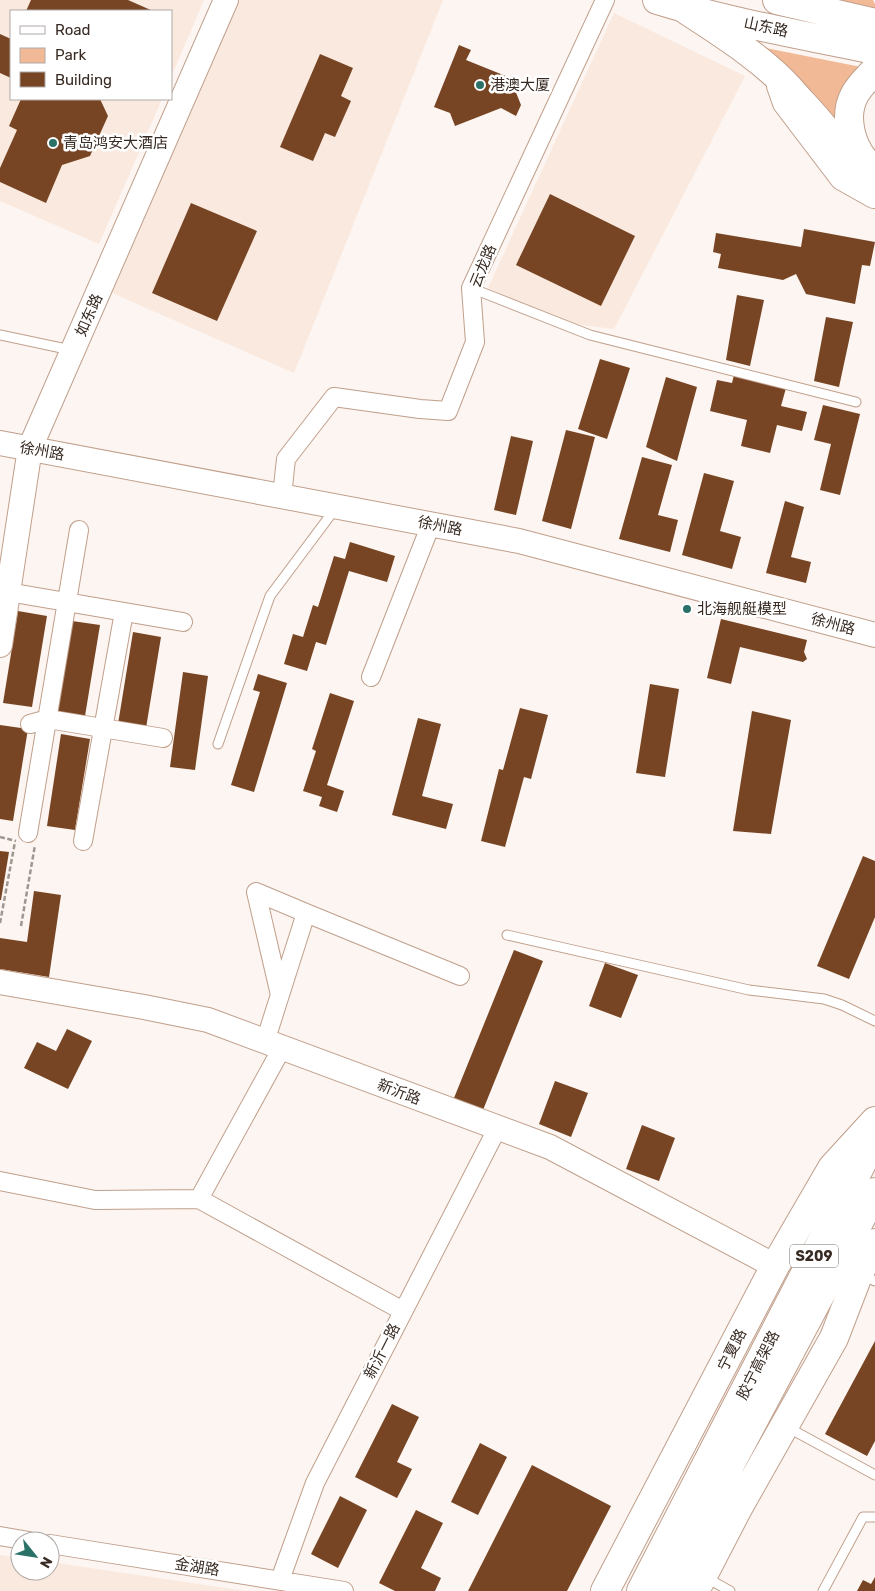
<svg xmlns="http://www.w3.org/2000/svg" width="875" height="1591" viewBox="0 0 875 1591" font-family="Rubik,'Noto Sans SC',sans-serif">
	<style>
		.built { fill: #fae9de }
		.green { fill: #f2b996 }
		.building { fill: #774523 }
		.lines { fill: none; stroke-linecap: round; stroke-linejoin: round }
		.lane-casing { stroke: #c09f8b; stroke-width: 11 }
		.street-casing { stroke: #c09f8b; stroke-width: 20 }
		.secondary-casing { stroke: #c09f8b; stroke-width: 26 }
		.primary-casing { stroke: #c09f8b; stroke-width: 30 }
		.highway-casing { stroke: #c09f8b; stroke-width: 30 }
		.path { stroke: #a09690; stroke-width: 2.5; stroke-dasharray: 5 2.5; stroke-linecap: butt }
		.lane { stroke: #fff; stroke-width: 9 }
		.street { stroke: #fff; stroke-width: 18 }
		.secondary { stroke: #fff; stroke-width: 24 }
		.primary { stroke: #fff; stroke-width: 28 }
		.highway { stroke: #fff; stroke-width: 28 }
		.poi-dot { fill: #2a7168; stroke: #fff; stroke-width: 2 }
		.labels { text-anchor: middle; stroke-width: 5; stroke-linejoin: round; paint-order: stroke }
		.shield { fill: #fff; stroke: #746b65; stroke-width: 1 }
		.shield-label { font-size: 14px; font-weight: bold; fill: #382b23 }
		.street-label { font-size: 15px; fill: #382b23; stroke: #fff }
		.poi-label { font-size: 15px; fill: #382b23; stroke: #fff; text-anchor: start }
	</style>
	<rect width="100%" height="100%" fill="#fcf5f1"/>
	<path class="built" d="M0 0H204L171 77V11H11V99H162L99 244 0 201Z
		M233 0H443L294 373 112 293Z
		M614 13 745 76 614 329 565 323 488 288Z
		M0 1555 20 1558V1571H50V1562L245 1591H0Z"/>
	<path class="green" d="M815 0H873L875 4V12Z
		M756 46 866 68C842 93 834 96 834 133Z"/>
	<path class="building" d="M31 0H128L153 11H26Z
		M0 34 11 39V78L0 73Z
		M459 45 471 50 466 60 518 81 515 90 521 105 516 116 501 108 455 126 450 113 434 107Z
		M320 54 353 68 341 96 351 101 335 137 325 133 313 161 280 147Z
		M21 99H100L108 116 90 156 62 165 46 203 0 182V168L17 130 9 126Z
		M550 194 635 236 601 306 516 265Z
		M191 203 257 231 217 321 152 293Z
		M804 229 875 242 870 266 862 265 855 304 806 294 796 274 783 280 718 268 721 254 713 252 716 233 801 247Z
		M737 295 764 300 750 366 726 360Z
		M826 317 853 322 839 387 814 381Z
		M600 359 630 368 607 439 578 429Z
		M734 375 786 388 781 406 807 412 802 431 777 425 770 453 741 446 747 420 710 411 717 380 732 383Z
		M666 377 697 387 677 461 646 447Z
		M823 405 860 414 840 495 820 490 831 444 814 440Z
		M566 430 595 437 571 529 542 521Z
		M511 436 533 441 516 515 494 510Z
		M642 457 672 465 658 515 678 520 670 552 619 539Z
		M704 473 734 481 720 531 741 537 732 569 682 555Z
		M785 501 804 507 791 557 811 562 806 583 766 573Z
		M350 542 395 556 387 582 349 571 326 645 316 642 307 671 284 664 293 634 303 637 313 605 318 607 334 556 345 559Z
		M18 611 47 616 32 707 3 703Z
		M721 619 807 640 804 652 807 659 803 662 740 647 731 684 707 678Z
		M72 621 100 625 85 716 57 712Z
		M133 632 161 637 146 728 118 724Z
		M183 672 208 676 195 770 170 767Z
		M258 674 287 683 254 792 231 785 260 692 253 690Z
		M650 684 679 689 665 777 636 773Z
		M330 693 354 701 327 785 344 791 337 812 319 806 322 797 303 791 316 751 312 749Z
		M520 708 548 715 531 779 524 777 505 847 481 841 499 769 503 770Z
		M752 711 791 720 771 834 733 831Z
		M418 718 441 724 422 796 453 804 446 829 392 815Z
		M0 725 28 729 13 821 0 819Z
		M61 734 90 739 75 830 47 826Z
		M0 851 9 852 1 900H0Z
		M863 856 875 861V917L849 979 817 966Z
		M34 891 61 895 49 977 0 969V938L27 942Z
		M514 950 543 961 483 1110 454 1098Z
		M605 963 638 975 621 1018 589 1006Z
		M67 1029 92 1041 68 1089 24 1068 37 1042 56 1051Z
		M555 1081 588 1093 571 1137 539 1124Z
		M642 1125 675 1138 659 1181 626 1169Z
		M875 1341V1441L867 1456 825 1434Z
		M392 1404 419 1417 397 1462 412 1469 397 1498 355 1477Z
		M480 1443 507 1457 478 1515 451 1502Z
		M532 1465 611 1506 567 1591H468Z
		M340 1496 367 1510 338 1568 311 1554Z
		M416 1510 443 1523 421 1568 441 1578 435 1591H395L379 1583Z
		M875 1577V1591H857L863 1580 871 1584Z"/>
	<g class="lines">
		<g class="lane-casing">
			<path id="lane" d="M471 288 590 335 856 402
				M0 335 71 350
				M218 744 270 596 335 509
				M507 935 749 990 824 999 842 1005 875 1021
				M861 1274 875 1281
				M787 1427 875 1475
				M705 1577 730 1591
				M823 1591 863 1517H875"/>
		</g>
		<g class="street-casing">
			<path id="street" d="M282 496 286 459 334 397 420 409 448 411 475 342 471 288 605 0
				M8 592 183 622
				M371 677 431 524
				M30 724 48 719 163 738
				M28 833 79 530
				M83 841 124 612
				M306 913 460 976
				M265 1042 306 913 256 892 280 995
				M0 1181 95 1200 199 1199 403 1311
				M199 1199 282 1048
				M0 1536 29 1541
				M50 1544 344 1591
				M280 1580 315 1483 497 1129"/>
		</g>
		<g class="secondary-casing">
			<path id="secondary" d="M779 86 785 103 842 178 874 196
				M0 443 519 541 875 635
				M0 645 30 448 226 0
				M0 982 144 1007 208 1020 550 1147 775 1266"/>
		</g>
		<g class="primary-casing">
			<path id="primary" d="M657 0C728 22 802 35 875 50
				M777 0 875 23
				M685 9C721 33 759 56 789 88 801 102 814 115 825 129 842 150 848 172 875 185
				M870 166C852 150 842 117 855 94 860 85 868 78 875 70
				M605 1591 775 1266 832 1168 875 1121
				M695 1591 738 1508 834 1338 859 1273 875 1243"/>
		</g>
		<g class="highway-casing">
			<path id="highway" d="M641 1591 875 1138
				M668 1591 717 1497 731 1463 875 1192"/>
		</g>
		<path class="path" d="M0 837 16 841
			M0 923 15 842
			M21 926 35 845"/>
		<use href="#lane" class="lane"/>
		<use href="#street" class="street"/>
		<use href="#secondary" class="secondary"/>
		<use href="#primary" class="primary"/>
		<use href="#highway" class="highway"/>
	</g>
	<g class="poi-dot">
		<circle cx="480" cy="85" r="5"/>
		<circle cx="53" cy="143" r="5"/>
		<circle cx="687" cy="609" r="5"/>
	</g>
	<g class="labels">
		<rect class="shield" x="790" y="1244.5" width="48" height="23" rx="4"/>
		<g class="shield-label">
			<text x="814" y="1261">S209</text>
		</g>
		<g class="street-label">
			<text transform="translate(766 27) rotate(12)" y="5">山东路</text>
			<text transform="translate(483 266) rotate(-68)" y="5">云龙路</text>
			<text transform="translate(89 315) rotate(-66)" y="5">如东路</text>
			<text transform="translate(42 451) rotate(10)" y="5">徐州路</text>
			<text transform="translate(440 526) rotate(11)" y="5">徐州路</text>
			<text transform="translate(833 624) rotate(15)" y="5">徐州路</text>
			<text transform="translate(399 1092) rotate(21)" y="5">新沂路</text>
			<text transform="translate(732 1350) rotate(-63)" y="5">宁夏路</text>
			<text transform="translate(382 1351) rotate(-63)" y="5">新沂一路</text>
			<text transform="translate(758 1365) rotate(-63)" y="5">胶宁高架路</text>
			<text transform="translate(197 1567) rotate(9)" y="5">金湖路</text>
		</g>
		<g class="poi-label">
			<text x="490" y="90">港澳大厦</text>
			<text x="63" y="148">青岛鸿安大酒店</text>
			<text x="697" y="614">北海舰艇模型</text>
		</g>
	</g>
	<rect x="10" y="10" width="162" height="90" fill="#ffffff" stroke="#afaaa7"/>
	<rect x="20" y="26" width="25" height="8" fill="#ffffff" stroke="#afaaa7"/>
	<text x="55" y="35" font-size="15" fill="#382b23">Road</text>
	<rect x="20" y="48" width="25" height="15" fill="#f2b996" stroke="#afaaa7"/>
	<text x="55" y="60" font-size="15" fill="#382b23">Park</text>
	<rect x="20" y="72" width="25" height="15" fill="#774523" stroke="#afaaa7"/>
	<text x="55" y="85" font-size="15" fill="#382b23">Building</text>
	<g transform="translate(35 1556) rotate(120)"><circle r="24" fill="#ffffff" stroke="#afaaa7"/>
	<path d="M0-4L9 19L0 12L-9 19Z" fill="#2a7168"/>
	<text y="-8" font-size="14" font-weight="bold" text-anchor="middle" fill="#382b23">N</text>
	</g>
</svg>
